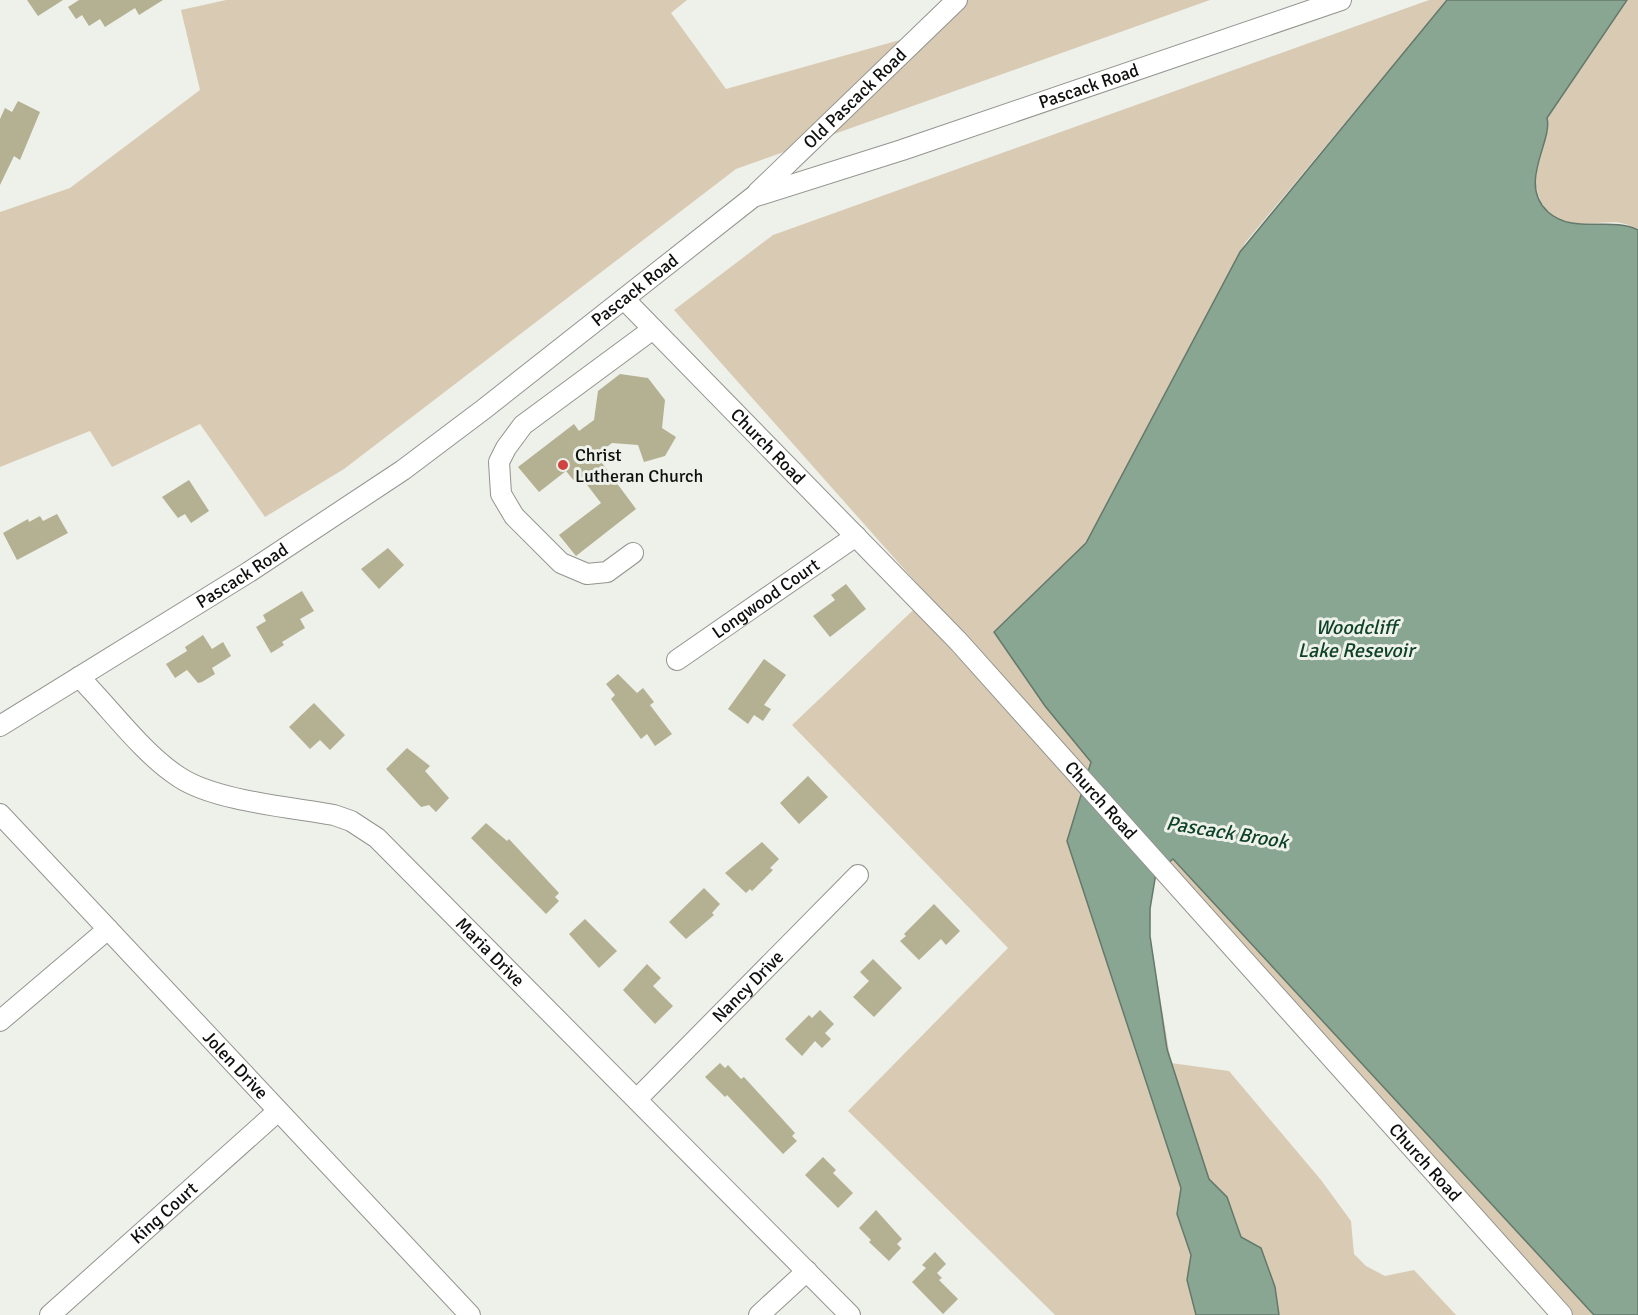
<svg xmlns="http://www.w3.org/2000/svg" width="1638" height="1315" viewBox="0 0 1638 1315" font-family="Signika,sans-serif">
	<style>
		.green { fill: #d9cbb3 }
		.water { fill: #89a693; stroke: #64796b; stroke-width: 1.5 }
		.building { fill: #b4b092 }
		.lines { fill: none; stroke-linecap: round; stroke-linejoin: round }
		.minor-casing { stroke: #93948f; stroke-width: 22 }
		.minor { stroke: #fff; stroke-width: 20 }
		.poi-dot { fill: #d1433f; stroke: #eef0ea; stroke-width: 2 }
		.labels { text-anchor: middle; stroke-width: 6; stroke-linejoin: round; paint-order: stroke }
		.street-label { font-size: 18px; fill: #0f100e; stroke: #eef0ea }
		.poi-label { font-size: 18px; fill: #0f100e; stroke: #eef0ea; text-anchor: start }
		.water-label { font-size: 20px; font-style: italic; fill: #0e4228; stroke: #eef0ea }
	</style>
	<rect width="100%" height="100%" fill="#eef0ea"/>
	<path class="green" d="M226 0H687L671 13 726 89 914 36 957 0H1210L736 169 344 469 265 517 200 424 112 467 90 431 0 467V212L70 188 200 90 181 10Z
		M1429 0H1447L1245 243 1086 543 994 632 1045 706 1152 835 1594 1315H1562L1156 874 1151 891 1150 936 1171 1063 1229 1071 1321 1180 1351 1221 1354 1254 1366 1266 1385 1276 1414 1270 1456 1315H1055L848 1111 1008 948 792 725 928 596 674 310 773 235Z
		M1627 0H1638V230C1634 228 1630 225 1625 224 1601 217 1563 236 1545 208 1520 169 1554 145 1547 118L1558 97Z"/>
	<path class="water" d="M1447 0H1627L1547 118C1553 142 1517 183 1548 212 1574 235 1610 216 1638 230V1315H1594L1173 859 1156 873 1150 909V936L1167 1049 1209 1179 1227 1197 1241 1237 1261 1248 1275 1287 1279 1315H1196L1187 1280 1191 1255 1177 1214 1181 1188 1067 841 1091 762 1045 706 994 632 1086 543 1240 252Z"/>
	<path class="building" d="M27 0H63L38 16Z
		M79 0H163L139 15 135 8 105 27 100 19 89 26 82 15 76 19 68 7Z
		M18 101 40 112 20 160 14 156 0 185V119L5 108 12 112Z
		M620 374 648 378 665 400 662 428 676 437 665 456 644 462 638 445 612 443 596 455 636 509 576 556 559 535 601 503 581 477 575 482 566 471 539 492 518 467 574 424 579 431 594 420 598 391Z
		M189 480 209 511 191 523 185 514 178 518 162 497Z
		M57 514 68 533 17 560 3 533 28 519 29 522 40 516 43 521Z
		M388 548 404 565 379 589 361 569Z
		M846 584 866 609 830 637 813 616 835 600 831 595Z
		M302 591 314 611 300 619 305 628 282 642 284 645 271 653 256 627 266 621 263 615Z
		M203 635 212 649 223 642 231 656 212 668 215 674 202 682 198 683 187 670 175 678 166 664 187 651 185 647Z
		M764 659 786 675 764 705 771 709 763 721 754 715 748 724 728 709Z
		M618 674 637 693 643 688 654 702 650 705 672 734 655 746 647 734 641 739 611 699 615 695 606 684Z
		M314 703 345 735 330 750 320 740 310 749 289 727Z
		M407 748 430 766 425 771 449 798 436 812 429 805 421 807 386 769Z
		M808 776 828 797 799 824 780 803Z
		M486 823 507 841 509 839 559 893 555 897 559 901 546 914 471 838Z
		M762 842 779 859 770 868 773 870 752 891 750 889 746 893 725 873Z
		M704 888 720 904 712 913 714 915 686 939 669 922Z
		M934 904 960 931 946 945 941 939 919 960 900 941 906 936 904 934Z
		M585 919 617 951 599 968 569 934Z
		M873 959 902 988 874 1017 853 997 869 981 860 972Z
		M647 964 661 978 653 986 673 1006 655 1024 623 990Z
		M820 1010 834 1024 825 1033 831 1039 822 1048 815 1041 802 1056 785 1039 809 1015 812 1018Z
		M720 1063 725 1068 728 1065 741 1079 744 1077 795 1133 792 1136 797 1141 783 1154 727 1095 725 1097 705 1077Z
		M823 1157 836 1170 833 1173 853 1193 838 1208 805 1175Z
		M876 1210 902 1239 897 1244 901 1248 889 1261 869 1242 871 1240 859 1228Z
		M935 1252 946 1264 937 1273 942 1278 939 1280 958 1299 943 1314 912 1282 926 1268 922 1265Z"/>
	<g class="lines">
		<g class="minor-casing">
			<g id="minor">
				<path id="s1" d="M757 193 957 0"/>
				<path id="s2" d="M624 299 958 641 1562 1315"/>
				<path d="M633 553 607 572 587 574 561 563 514 516 501 494 499 462 506 448 523 425 653 329"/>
				<path id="s3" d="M677 660 856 536"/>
				<path id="s4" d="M79 677C111 709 142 753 179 777 215 801 290 807 334 815L351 821 377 838 850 1315"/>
				<path id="s5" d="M0 726 249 572 403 470 484 409 753 197 902 150 1341 0"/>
				<path id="s6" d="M0 814 470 1315"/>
				<path d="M0 1021 108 929"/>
				<path id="s7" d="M637 1099 858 875"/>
				<path id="s8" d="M50 1315 278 1111"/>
				<path d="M759 1315 807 1271"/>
			</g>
		</g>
		<use href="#minor" class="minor"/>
	</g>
	<circle class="poi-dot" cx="563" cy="465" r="6"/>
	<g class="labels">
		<g class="street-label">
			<text dy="6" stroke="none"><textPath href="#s5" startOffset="1275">Pascack Road</textPath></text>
			<text dy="6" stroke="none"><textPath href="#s1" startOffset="136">Old Pascack Road</textPath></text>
			<text dy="6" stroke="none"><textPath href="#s5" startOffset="771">Pascack Road</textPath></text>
			<text dy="6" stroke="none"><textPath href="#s2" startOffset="206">Church Road</textPath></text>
			<text dy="6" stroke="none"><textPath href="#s5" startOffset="285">Pascack Road</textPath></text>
			<text dy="6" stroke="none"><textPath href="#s3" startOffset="108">Longwood Court</textPath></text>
			<text dy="6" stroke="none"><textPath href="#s2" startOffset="692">Church Road</textPath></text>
			<text dy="6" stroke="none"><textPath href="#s4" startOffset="512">Maria Drive</textPath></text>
			<text dy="6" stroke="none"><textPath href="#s7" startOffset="158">Nancy Drive</textPath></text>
			<text dy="6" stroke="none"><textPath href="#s6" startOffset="344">Jolen Drive</textPath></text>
			<text dy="6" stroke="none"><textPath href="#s2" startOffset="1178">Church Road</textPath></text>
			<text dy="6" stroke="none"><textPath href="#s8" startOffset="153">King Court</textPath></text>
		</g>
		<g class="poi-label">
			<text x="575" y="461">Christ<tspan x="575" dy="21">Lutheran Church</tspan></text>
		</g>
		<g class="water-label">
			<text x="1356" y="634">Woodcliff<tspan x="1356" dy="23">Lake Resevoir</tspan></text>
			<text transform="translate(1227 832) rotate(9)" y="7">Pascack Brook</text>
		</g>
	</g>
</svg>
